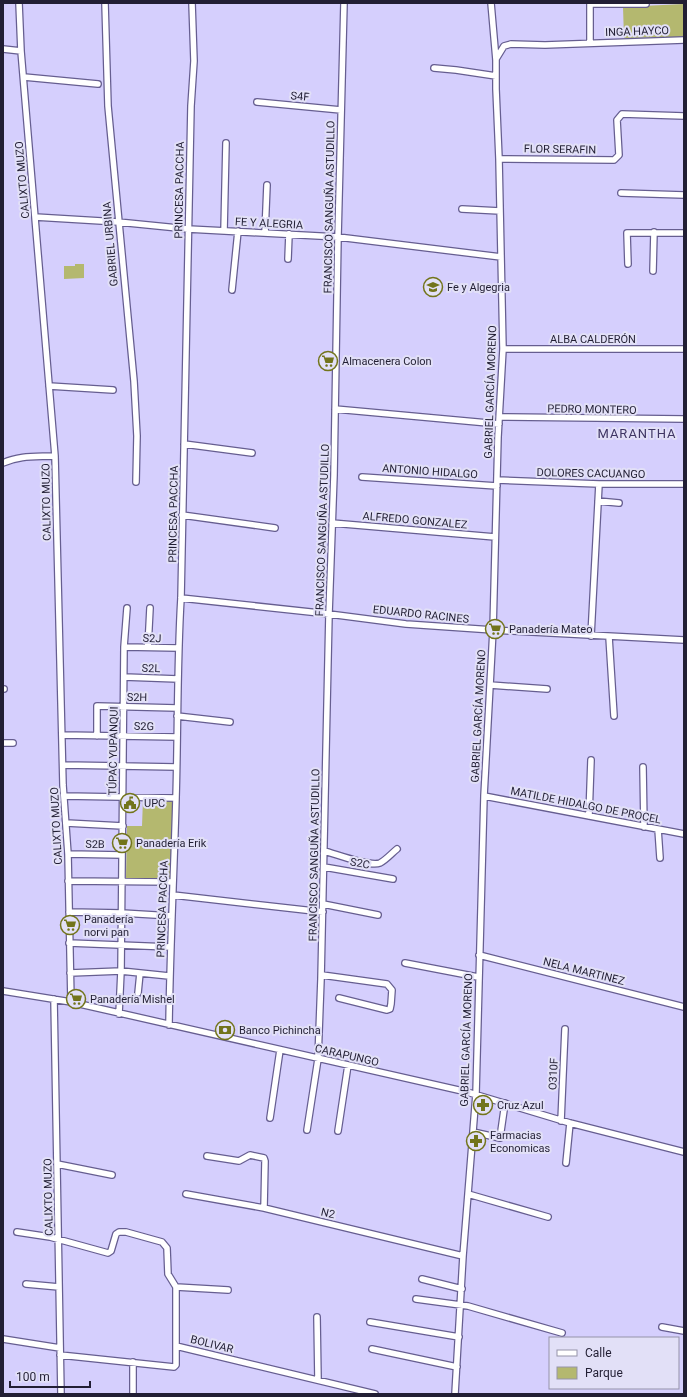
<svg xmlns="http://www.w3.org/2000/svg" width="687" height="1397" viewBox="0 0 687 1397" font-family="Roboto,sans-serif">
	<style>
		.green { fill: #b4b86f }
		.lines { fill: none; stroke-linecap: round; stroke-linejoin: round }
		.minor-casing { stroke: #665e90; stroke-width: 8 }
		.minor { stroke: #fff; stroke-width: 5.5 }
		.labels { text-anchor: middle; stroke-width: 4; stroke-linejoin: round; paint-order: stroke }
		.street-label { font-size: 11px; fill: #221f34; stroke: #e2e0f7 }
		.poi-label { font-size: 11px; fill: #221f34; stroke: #e2e0f7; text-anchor: start }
		.quarter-label { font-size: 13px; letter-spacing: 1px; fill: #3f3664; stroke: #e2e0f7 }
	</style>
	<rect width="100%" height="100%" fill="#d5cffd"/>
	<path class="green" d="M683 4 684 37 624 38 623 7Z
		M75 264H84V278L64 279V266H75Z
		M143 799 173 800 170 880 126 878 127 826H142Z"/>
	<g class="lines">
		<g class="minor-casing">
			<path id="minor" d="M19 3 21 51 55 456 63 785 68 854 71 1002
				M105 3 108 106 134 381 137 436 136 482
				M590 3V42
				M590 4H646
				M3 49 21 51
				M496 59 504 46 511 44 545 45 684 40
				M434 68 456 70 496 76
				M24 77 98 84
				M257 102 341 110
				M499 159 614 160 619 155 617 120 622 114 684 116
				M621 193 684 195
				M462 209 500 211
				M35 217 118 222 188 229 338 237 501 257
				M224 231 226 143
				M265 233 267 185
				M288 259 289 234
				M628 264 627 233H684
				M653 271 654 232
				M232 290 238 231
				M503 349H684
				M49 386 113 390
				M335 409 499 424
				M500 417 684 419
				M184 444 252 453
				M3 463C20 455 36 457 55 456
				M362 477 497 486
				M497 480 599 484H684
				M598 501 619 503
				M182 515 275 528
				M332 523 495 537
				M181 598 329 614 406 624 493 630 684 640
				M591 636 599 484
				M609 637 614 716
				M124 647 178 648
				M148 647 150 608
				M124 677 178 679
				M490 685 547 689
				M3 689H4
				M177 716 230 722
				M62 735 177 737
				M97 736V706L177 708
				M3 743H13
				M64 765 176 767
				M643 767 644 827
				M64 796 176 798
				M484 796 684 834
				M589 816 591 760
				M66 823 123 826
				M658 829 660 858
				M324 851C336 854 369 867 380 863 386 860 392 853 397 849
				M68 854 122 855
				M324 867 393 879
				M68 881 173 882
				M173 895 323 912
				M323 904 378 915
				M69 912 122 913 172 916
				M69 943 170 947
				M479 955 684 1007
				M405 963 478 977
				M70 973 121 971 169 976
				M322 975 387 984 392 990 391 1004 390 1009 387 1010 339 998
				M3 991 71 1002 467 1092 570 1123 684 1152
				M138 993 140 973
				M54 999 61 1394
				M119 1014 121 971 124 647 127 608
				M169 1025C170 949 174 873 176 798 178 731 177 664 181 598L191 106 194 61 192 3
				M270 1118 280 1050
				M561 1121 565 1029
				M307 1130 318 1059 321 979 329 614 334 475 338 237 344 3
				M338 1131 348 1065
				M473 1132 500 1138 505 1103
				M207 1156 239 1161 250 1155 264 1158 265 1161 264 1208
				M566 1163 570 1123
				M57 1164 112 1175
				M186 1194 264 1208 463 1256
				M468 1194 548 1217
				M17 1232 50 1237 108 1253 111 1251 116 1234 119 1232H126L162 1242 167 1248 168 1274 176 1287V1346
				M422 1279 462 1289
				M26 1284 59 1287
				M176 1287 228 1290
				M416 1299 468 1306 562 1333
				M317 1317 318 1380
				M370 1322 459 1337
				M662 1327 684 1331
				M3 1339 60 1348
				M372 1349 457 1367
				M60 1355 174 1367 176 1365V1346L375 1394
				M133 1394V1362
				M455 1394 463 1256 476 1094 484 796 493 630 498 437 503 349 499 159 496 89V60L491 3"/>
		</g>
		<use href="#minor" class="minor"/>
	</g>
	<defs>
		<g id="school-ring" transform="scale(1)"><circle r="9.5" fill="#e2e0f7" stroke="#72741b" stroke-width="1.5"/><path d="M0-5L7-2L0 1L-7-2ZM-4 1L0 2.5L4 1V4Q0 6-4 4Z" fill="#72741b"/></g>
		<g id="supermarket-ring" transform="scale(1)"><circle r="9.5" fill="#e2e0f7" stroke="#72741b" stroke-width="1.5"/><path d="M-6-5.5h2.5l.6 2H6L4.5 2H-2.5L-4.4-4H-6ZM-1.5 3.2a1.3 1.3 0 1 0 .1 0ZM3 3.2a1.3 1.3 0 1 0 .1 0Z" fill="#72741b"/></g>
		<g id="civic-ring" transform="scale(1)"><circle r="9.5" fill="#e2e0f7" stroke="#72741b" stroke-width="1.5"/><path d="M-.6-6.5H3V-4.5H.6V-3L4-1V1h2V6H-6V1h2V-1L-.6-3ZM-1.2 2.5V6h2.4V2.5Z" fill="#72741b"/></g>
		<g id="bank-ring" transform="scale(1)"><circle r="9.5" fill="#e2e0f7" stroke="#72741b" stroke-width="1.5"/><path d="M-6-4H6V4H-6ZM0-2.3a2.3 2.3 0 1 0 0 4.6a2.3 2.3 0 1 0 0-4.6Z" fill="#72741b"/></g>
		<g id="pharmacy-ring" transform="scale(1)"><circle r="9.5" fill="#e2e0f7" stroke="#72741b" stroke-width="1.5"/><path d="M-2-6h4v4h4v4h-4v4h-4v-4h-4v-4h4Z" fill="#72741b"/></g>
	</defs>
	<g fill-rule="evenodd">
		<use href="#school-ring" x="433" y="287"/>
		<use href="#supermarket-ring" x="328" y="361"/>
		<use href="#supermarket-ring" x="495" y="629"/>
		<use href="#civic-ring" x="130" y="803"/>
		<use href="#supermarket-ring" x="122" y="843"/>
		<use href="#supermarket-ring" x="70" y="925"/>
		<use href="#supermarket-ring" x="76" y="999"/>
		<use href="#bank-ring" x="225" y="1030"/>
		<use href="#pharmacy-ring" x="483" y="1105"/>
		<use href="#pharmacy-ring" x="476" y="1141"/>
	</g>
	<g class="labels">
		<g class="street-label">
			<text transform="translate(637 31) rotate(-2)" y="4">INGA HAYCO</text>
			<text transform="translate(300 96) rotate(5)" y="4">S4F</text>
			<text transform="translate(560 149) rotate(1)" y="4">FLOR SERAFIN</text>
			<text transform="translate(22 180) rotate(-95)" y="4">CALIXTO MUZO</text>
			<text transform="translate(179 190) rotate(-89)" y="4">PRINCESA PACCHA</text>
			<text transform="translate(329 207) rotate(-89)" y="4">FRANCISCO SANGUÑA ASTUDILLO</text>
			<text transform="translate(269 223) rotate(3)" y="4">FE Y ALEGRIA</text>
			<text transform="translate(110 244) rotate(-95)" y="4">GABRIEL URBINA</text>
			<text x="593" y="343">ALBA CALDERÓN</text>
			<text transform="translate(490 392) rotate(-88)" y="4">GABRIEL GARCÍA MORENO</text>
			<text transform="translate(592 409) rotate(1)" y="4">PEDRO MONTERO</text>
			<text transform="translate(430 471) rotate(4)" y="4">ANTONIO HIDALGO</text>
			<text transform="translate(591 473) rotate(1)" y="4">DOLORES CACUANGO</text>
			<text transform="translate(46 502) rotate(-91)" y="4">CALIXTO MUZO</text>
			<text transform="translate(173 514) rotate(-89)" y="4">PRINCESA PACCHA</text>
			<text transform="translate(415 520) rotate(5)" y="4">ALFREDO GONZALEZ</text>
			<text transform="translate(322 530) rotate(-88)" y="4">FRANCISCO SANGUÑA ASTUDILLO</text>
			<text transform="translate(421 614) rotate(6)" y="4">EDUARDO RACINES</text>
			<text transform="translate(152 638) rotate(2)" y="4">S2J</text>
			<text transform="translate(151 668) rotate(2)" y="4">S2L</text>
			<text transform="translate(137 697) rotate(1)" y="4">S2H</text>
			<text transform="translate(478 716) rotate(-87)" y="4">GABRIEL GARCÍA MORENO</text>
			<text transform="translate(144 726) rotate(1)" y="4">S2G</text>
			<text transform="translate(113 751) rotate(-89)" y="4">TÚPAC YUPANQUI</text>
			<text transform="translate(586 805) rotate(11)" y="4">MATILDE HIDALGO DE PROCEL</text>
			<text transform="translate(56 826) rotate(-93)" y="4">CALIXTO MUZO</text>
			<text transform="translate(95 844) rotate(1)" y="4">S2B</text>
			<text transform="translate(314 855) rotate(-89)" y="4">FRANCISCO SANGUÑA ASTUDILLO</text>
			<text transform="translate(360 863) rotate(10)" y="4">S2C</text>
			<text transform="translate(162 909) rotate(-88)" y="4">PRINCESA PACCHA</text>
			<text transform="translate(584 971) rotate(14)" y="4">NELA MARTINEZ</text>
			<text transform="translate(466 1040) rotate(-88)" y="4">GABRIEL GARCÍA MORENO</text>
			<text transform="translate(347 1055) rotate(13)" y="4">CARAPUNGO</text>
			<text transform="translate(553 1074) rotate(-87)" y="4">O310F</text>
			<text transform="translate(48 1197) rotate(-91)" y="4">CALIXTO MUZO</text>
			<text transform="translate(328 1213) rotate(13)" y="4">N2</text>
			<text transform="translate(212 1344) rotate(14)" y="4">BOLIVAR</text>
		</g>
		<g class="poi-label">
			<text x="447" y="291">Fe y Algegria</text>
			<text x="342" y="365">Almacenera Colon</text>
			<text x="509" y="633">Panadería Mateo</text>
			<text x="144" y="807">UPC</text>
			<text x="136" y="847">Panadería Erik</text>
			<text x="84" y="923">Panadería<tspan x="84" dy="13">norvi pan</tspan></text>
			<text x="90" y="1003">Panadería Mishel</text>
			<text x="239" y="1034">Banco Pichincha</text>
			<text x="497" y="1109">Cruz Azul</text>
			<text x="490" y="1139">Farmacias<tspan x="490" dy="13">Economicas</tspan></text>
		</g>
		<g class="quarter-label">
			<text x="637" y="438">MARANTHA</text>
		</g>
	</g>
	<rect width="687" height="1397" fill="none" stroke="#221f34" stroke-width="8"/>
	<rect x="549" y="1337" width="130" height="52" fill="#e2e0f7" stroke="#9593a9"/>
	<rect x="557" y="1350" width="20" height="6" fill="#ffffff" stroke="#9593a9"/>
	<text x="585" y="1357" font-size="12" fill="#221f34">Calle</text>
	<rect x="557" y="1367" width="20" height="12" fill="#b4b86f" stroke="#9593a9"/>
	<text x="585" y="1377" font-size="12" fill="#221f34">Parque</text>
	<path d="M10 1381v6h80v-6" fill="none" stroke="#221f34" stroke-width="2"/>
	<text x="16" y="1381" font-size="12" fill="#221f34" stroke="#e2e0f7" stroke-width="3" paint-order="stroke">100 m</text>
</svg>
